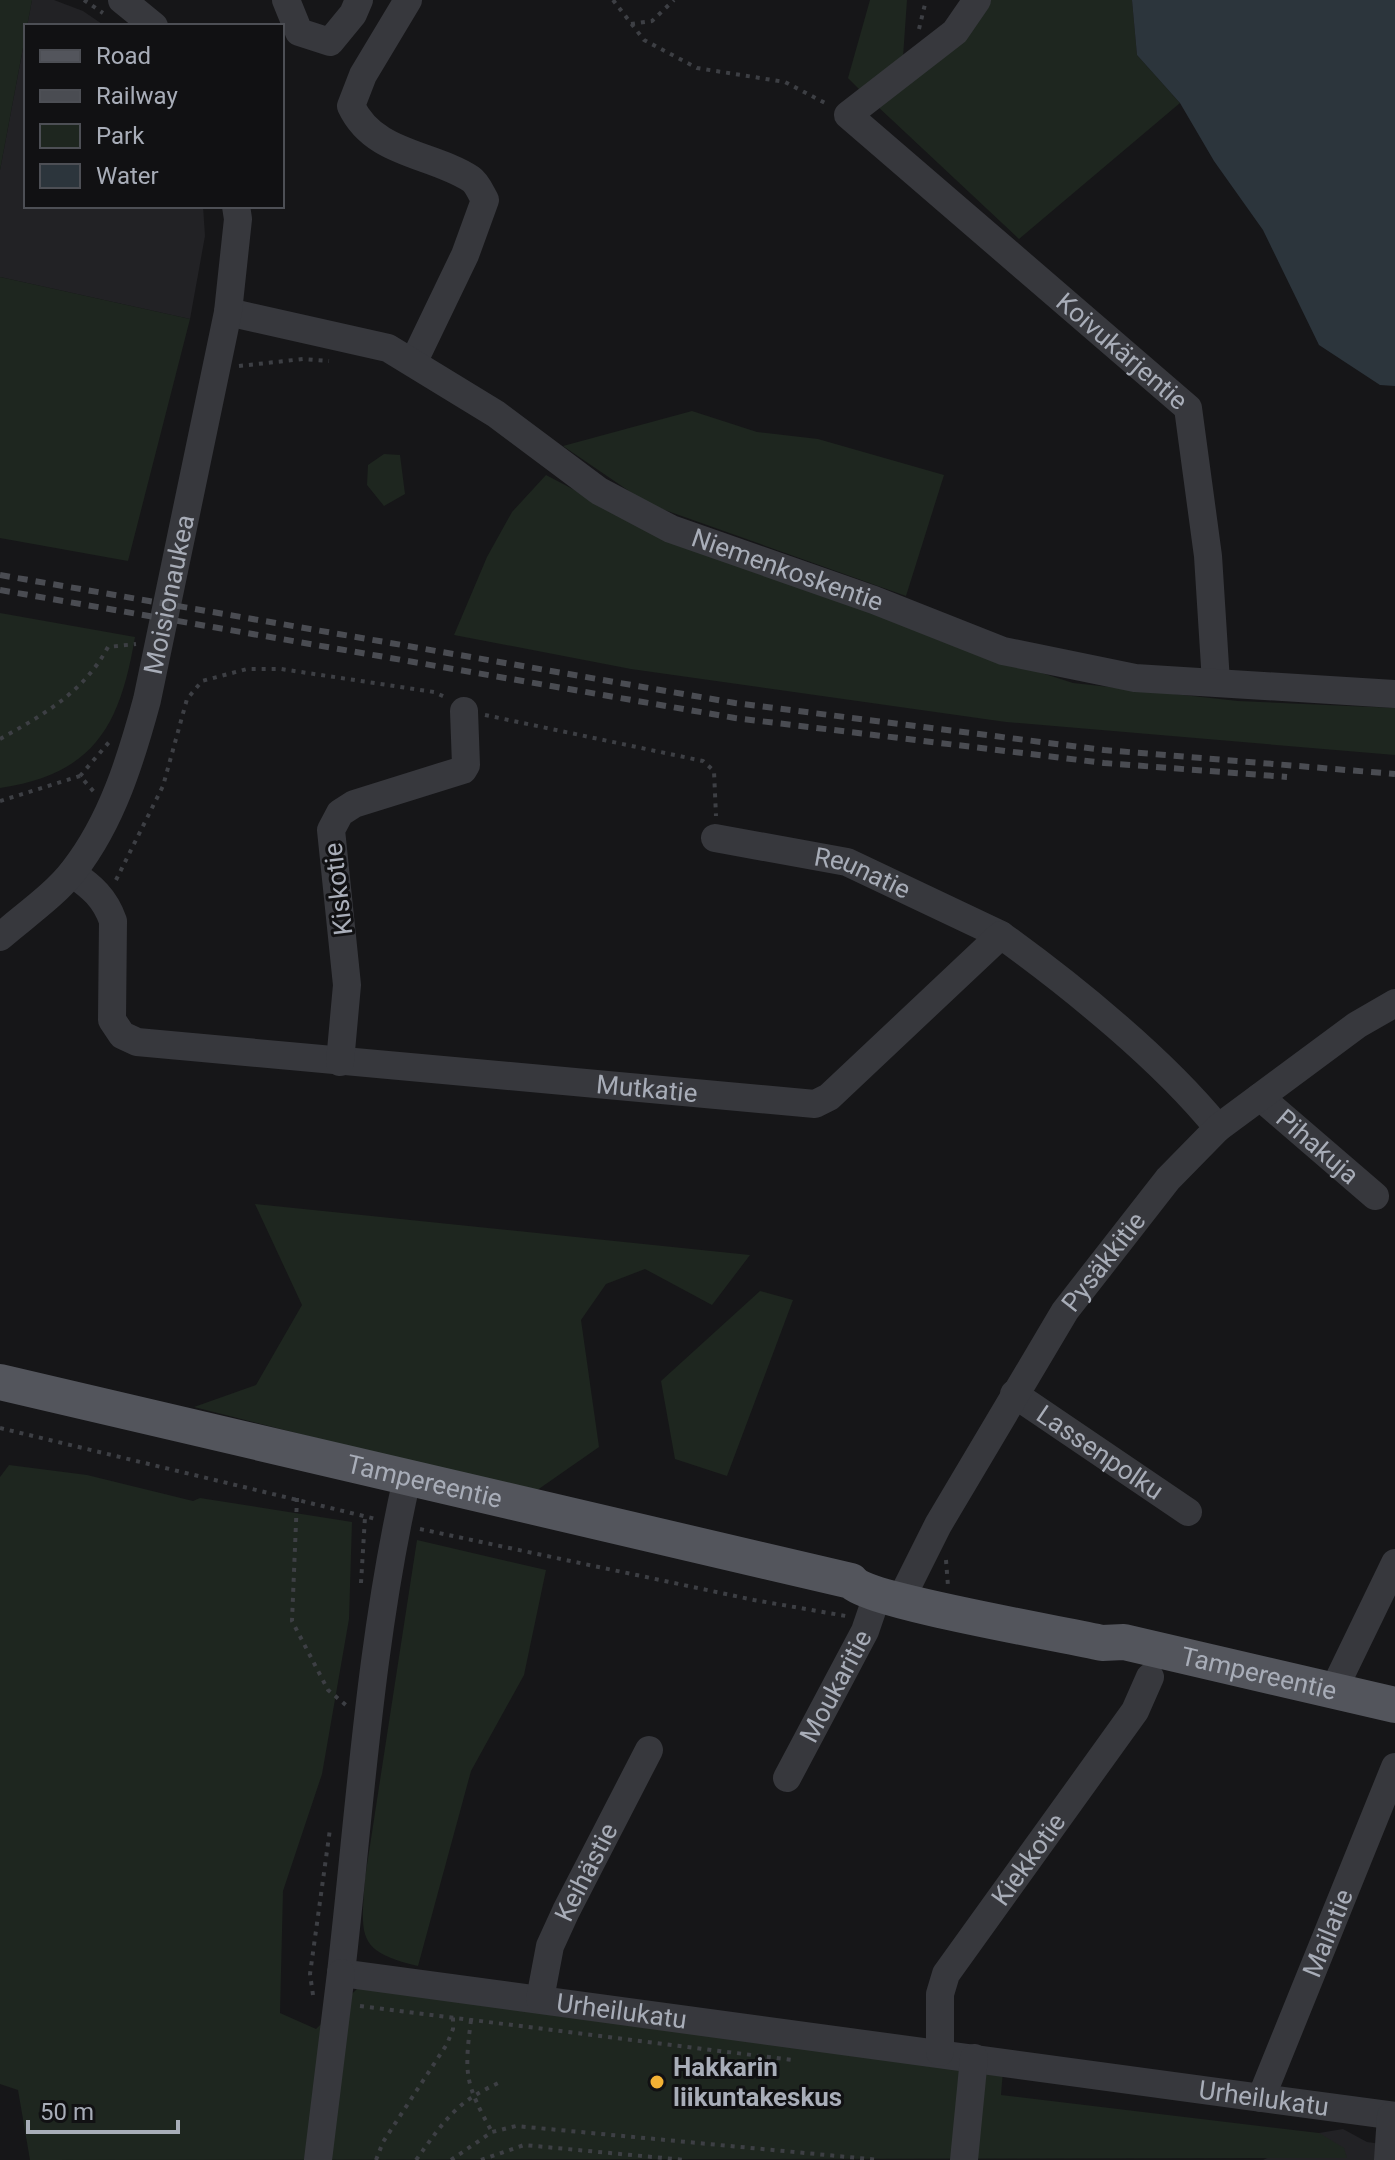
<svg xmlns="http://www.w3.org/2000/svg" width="1395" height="2160" viewBox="0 0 1395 2160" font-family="Roboto,sans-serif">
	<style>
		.built { fill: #222225 }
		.green { fill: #1e261f }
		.water { fill: #2c353c }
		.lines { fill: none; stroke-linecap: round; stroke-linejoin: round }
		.path { stroke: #3d3f44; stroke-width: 4; stroke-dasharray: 4 6; stroke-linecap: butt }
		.minor { stroke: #37383d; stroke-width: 28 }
		.major { stroke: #53555c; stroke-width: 36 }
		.rail { stroke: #4a4c52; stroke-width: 6; stroke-dasharray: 10 8; stroke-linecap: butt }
		.poi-dot { fill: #f2b134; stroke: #111113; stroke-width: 3 }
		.labels { text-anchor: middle; stroke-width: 6; stroke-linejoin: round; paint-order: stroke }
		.street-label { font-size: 26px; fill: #a8adb8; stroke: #111113 }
		.poi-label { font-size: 26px; font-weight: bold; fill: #a8adb8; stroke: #111113; text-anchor: start }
	</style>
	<rect width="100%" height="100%" fill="#161618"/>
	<path class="built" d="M32 0H54L83 11 105 26H27Z
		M26 32V206H203L205 236 190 319 0 277V170Z
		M1343 2129 1367 2142 1395 2146V2160H1263L1319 2133Z"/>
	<path class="green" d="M0 0H32L0 170Z
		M870 0H907L903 57 862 92 848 78Z
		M989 0H1132L1137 55 1180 103 1019 239 875 104Z
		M0 277 190 319 128 561 0 538Z
		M692 411 757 432 818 439 944 475 906 596 648 504 563 446Z
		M384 454 400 455 405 494 384 506 367 485 368 465Z
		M546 475 643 526 833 596 941 641 1073 683 1238 701 1395 708V755L1006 722 631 669 454 635 487 557 512 512Z
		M0 613 135 637C120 725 95 774 0 788Z
		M255 1204 750 1255 712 1305 645 1269 606 1284 581 1320 599 1447 533 1493 194 1407 256 1385 302 1305Z
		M760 1291 793 1300 727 1476 675 1459 661 1381Z
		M9 1465 87 1475 193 1501 200 1498 352 1522 349 1619 322 1774 283 1891 280 2013 316 2029 358 1988 1003 2070 1001 2095 1319 2133 1344 2148 1347 2158 30 2160 18 2090 0 2084V1477Z
		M417 1540 546 1570 524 1675 471 1771 418 1966C356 1951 361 1937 365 1878Z"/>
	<path class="water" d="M1132 0H1395V386L1380 385 1319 345 1263 230 1214 161 1180 103 1137 55Z"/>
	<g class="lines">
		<path class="path" d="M84 0 103 13
			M613 0 644 40 697 68 785 82 829 105
			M631 24 652 21 674 0
			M919 29 926 0
			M239 366 303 359 329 361
			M485 715 703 761 714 771 716 816
			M0 739C43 715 84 692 108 647L136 644
			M80 776 110 741
			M0 801 80 776 94 792
			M116 880 163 786 187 699 202 681 247 669H281L434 692 445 697
			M0 1428 376 1519
			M297 1498 292 1621 328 1690 347 1706
			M420 1529 754 1600 846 1616
			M946 1560 948 1586
			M361 1583 365 1517
			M313 1995 310 1974 330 1829
			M360 2006 792 2060
			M471 2020C464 2075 465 2083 492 2132
			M376 2160 383 2142 447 2044 453 2029V2017
			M416 2160C445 2120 456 2101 503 2081
			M451 2160 492 2132 516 2126 880 2160
			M481 2160 524 2145 685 2160"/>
		<g class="minor">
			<path d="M122 0 154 26"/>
			<path d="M286 0 299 32 330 42 353 14 359 0"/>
			<path d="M408 0 363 75 351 106C374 155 431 153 471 179 477 183 481 193 485 200L465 255 414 361"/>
			<path id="s1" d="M977 0 955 32 848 115 1188 408 1208 556 1216 682"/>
			<path id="s2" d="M228 312 388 348 496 414 599 491 671 529 874 600 1003 651 1135 678 1395 694"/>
			<path id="s3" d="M715 838 847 862 1001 935"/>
			<path id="s4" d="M72 873C92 887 105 898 113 921L112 1020 122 1035 137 1042 815 1104 829 1097 1001 935C1073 987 1163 1060 1218 1128"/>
			<path id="s5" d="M0 937C24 916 55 895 74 870 112 821 131 759 147 700L228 312 238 219 236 206"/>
			<path d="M340 1062 347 985 331 830 340 813 354 804 463 770 466 765 464 711"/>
			<path id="s6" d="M1260 1097 1375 1196"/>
			<path id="s7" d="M1014 1394 1188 1512"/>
			<path id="s8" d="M407 1479C370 1640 360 1809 341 1973L1395 2116"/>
			<path id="s9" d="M901 1599 938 1525 1065 1311 1168 1179 1218 1128 1357 1025 1395 1003"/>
			<path d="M1334 1689 1395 1563"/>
			<path id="s10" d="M787 1778 865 1631 878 1593"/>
			<path id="s11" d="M540 1999 550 1946 566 1911 649 1750"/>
			<path id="s12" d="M940 2052V1994L946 1974 1135 1711 1150 1677"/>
			<path id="s13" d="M1261 2098 1395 1767"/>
			<path d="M318 2160 341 1973"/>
			<path d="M964 2160 974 2058"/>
			<path d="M1388 2160 1391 2116"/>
		</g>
		<path class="major" id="s14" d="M0 1382 851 1581C867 1601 1063 1634 1102 1643L1124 1642 1395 1705"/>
		<path class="rail" d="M0 575 735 703 1104 750 1395 774
			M0 590 735 718 1104 763 1287 777"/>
	</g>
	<circle class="poi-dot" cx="657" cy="2082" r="8"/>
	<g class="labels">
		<g class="street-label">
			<text dy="9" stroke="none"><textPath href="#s1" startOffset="536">Koivukärjentie</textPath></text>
			<text dy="9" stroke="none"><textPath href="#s2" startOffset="624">Niemenkoskentie</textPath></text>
			<text dy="9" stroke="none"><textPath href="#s5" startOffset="394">Moisionaukea</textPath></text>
			<text dy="9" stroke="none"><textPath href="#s3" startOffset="152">Reunatie</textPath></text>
			<text transform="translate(338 889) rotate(-97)" y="9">Kiskotie</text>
			<text dy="9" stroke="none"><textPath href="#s4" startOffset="710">Mutkatie</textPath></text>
			<text dy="9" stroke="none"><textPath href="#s6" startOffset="76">Pihakuja</textPath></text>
			<text dy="9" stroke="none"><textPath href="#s9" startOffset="394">Pysäkkitie</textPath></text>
			<text dy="9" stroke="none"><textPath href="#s7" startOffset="104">Lassenpolku</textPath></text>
			<text dy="9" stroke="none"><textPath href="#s14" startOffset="436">Tampereentie</textPath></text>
			<text dy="9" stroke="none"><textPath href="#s14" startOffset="1294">Tampereentie</textPath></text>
			<text dy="9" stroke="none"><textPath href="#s10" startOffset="104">Moukaritie</textPath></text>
			<text dy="9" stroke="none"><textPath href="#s12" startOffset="220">Kiekkotie</textPath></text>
			<text dy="9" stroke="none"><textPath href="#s11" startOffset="136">Keihästie</textPath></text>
			<text dy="9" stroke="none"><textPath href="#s13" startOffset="178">Mailatie</textPath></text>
			<text dy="9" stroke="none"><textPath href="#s8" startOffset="782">Urheilukatu</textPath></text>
			<text dy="9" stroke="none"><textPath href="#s8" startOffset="1430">Urheilukatu</textPath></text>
		</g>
		<g class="poi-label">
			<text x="673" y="2076">Hakkarin<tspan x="673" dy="30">liikuntakeskus</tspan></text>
		</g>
	</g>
	<rect x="24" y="24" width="260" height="184" fill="#111113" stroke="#4d4f55" stroke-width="2"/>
	<rect x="40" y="50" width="40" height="12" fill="#53555c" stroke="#4d4f55" stroke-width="2"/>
	<text x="96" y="64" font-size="24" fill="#a8adb8">Road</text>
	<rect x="40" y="90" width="40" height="12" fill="#4a4c52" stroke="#4d4f55" stroke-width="2"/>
	<text x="96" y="104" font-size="24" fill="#a8adb8">Railway</text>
	<rect x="40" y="124" width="40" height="24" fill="#1e261f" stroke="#4d4f55" stroke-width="2"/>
	<text x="96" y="144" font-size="24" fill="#a8adb8">Park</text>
	<rect x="40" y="164" width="40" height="24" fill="#2c353c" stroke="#4d4f55" stroke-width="2"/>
	<text x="96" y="184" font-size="24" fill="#a8adb8">Water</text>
	<path d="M28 2120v12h150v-12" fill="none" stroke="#a8adb8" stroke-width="4"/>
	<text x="40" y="2120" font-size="24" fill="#a8adb8" stroke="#111113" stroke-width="6" paint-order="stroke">50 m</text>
</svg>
